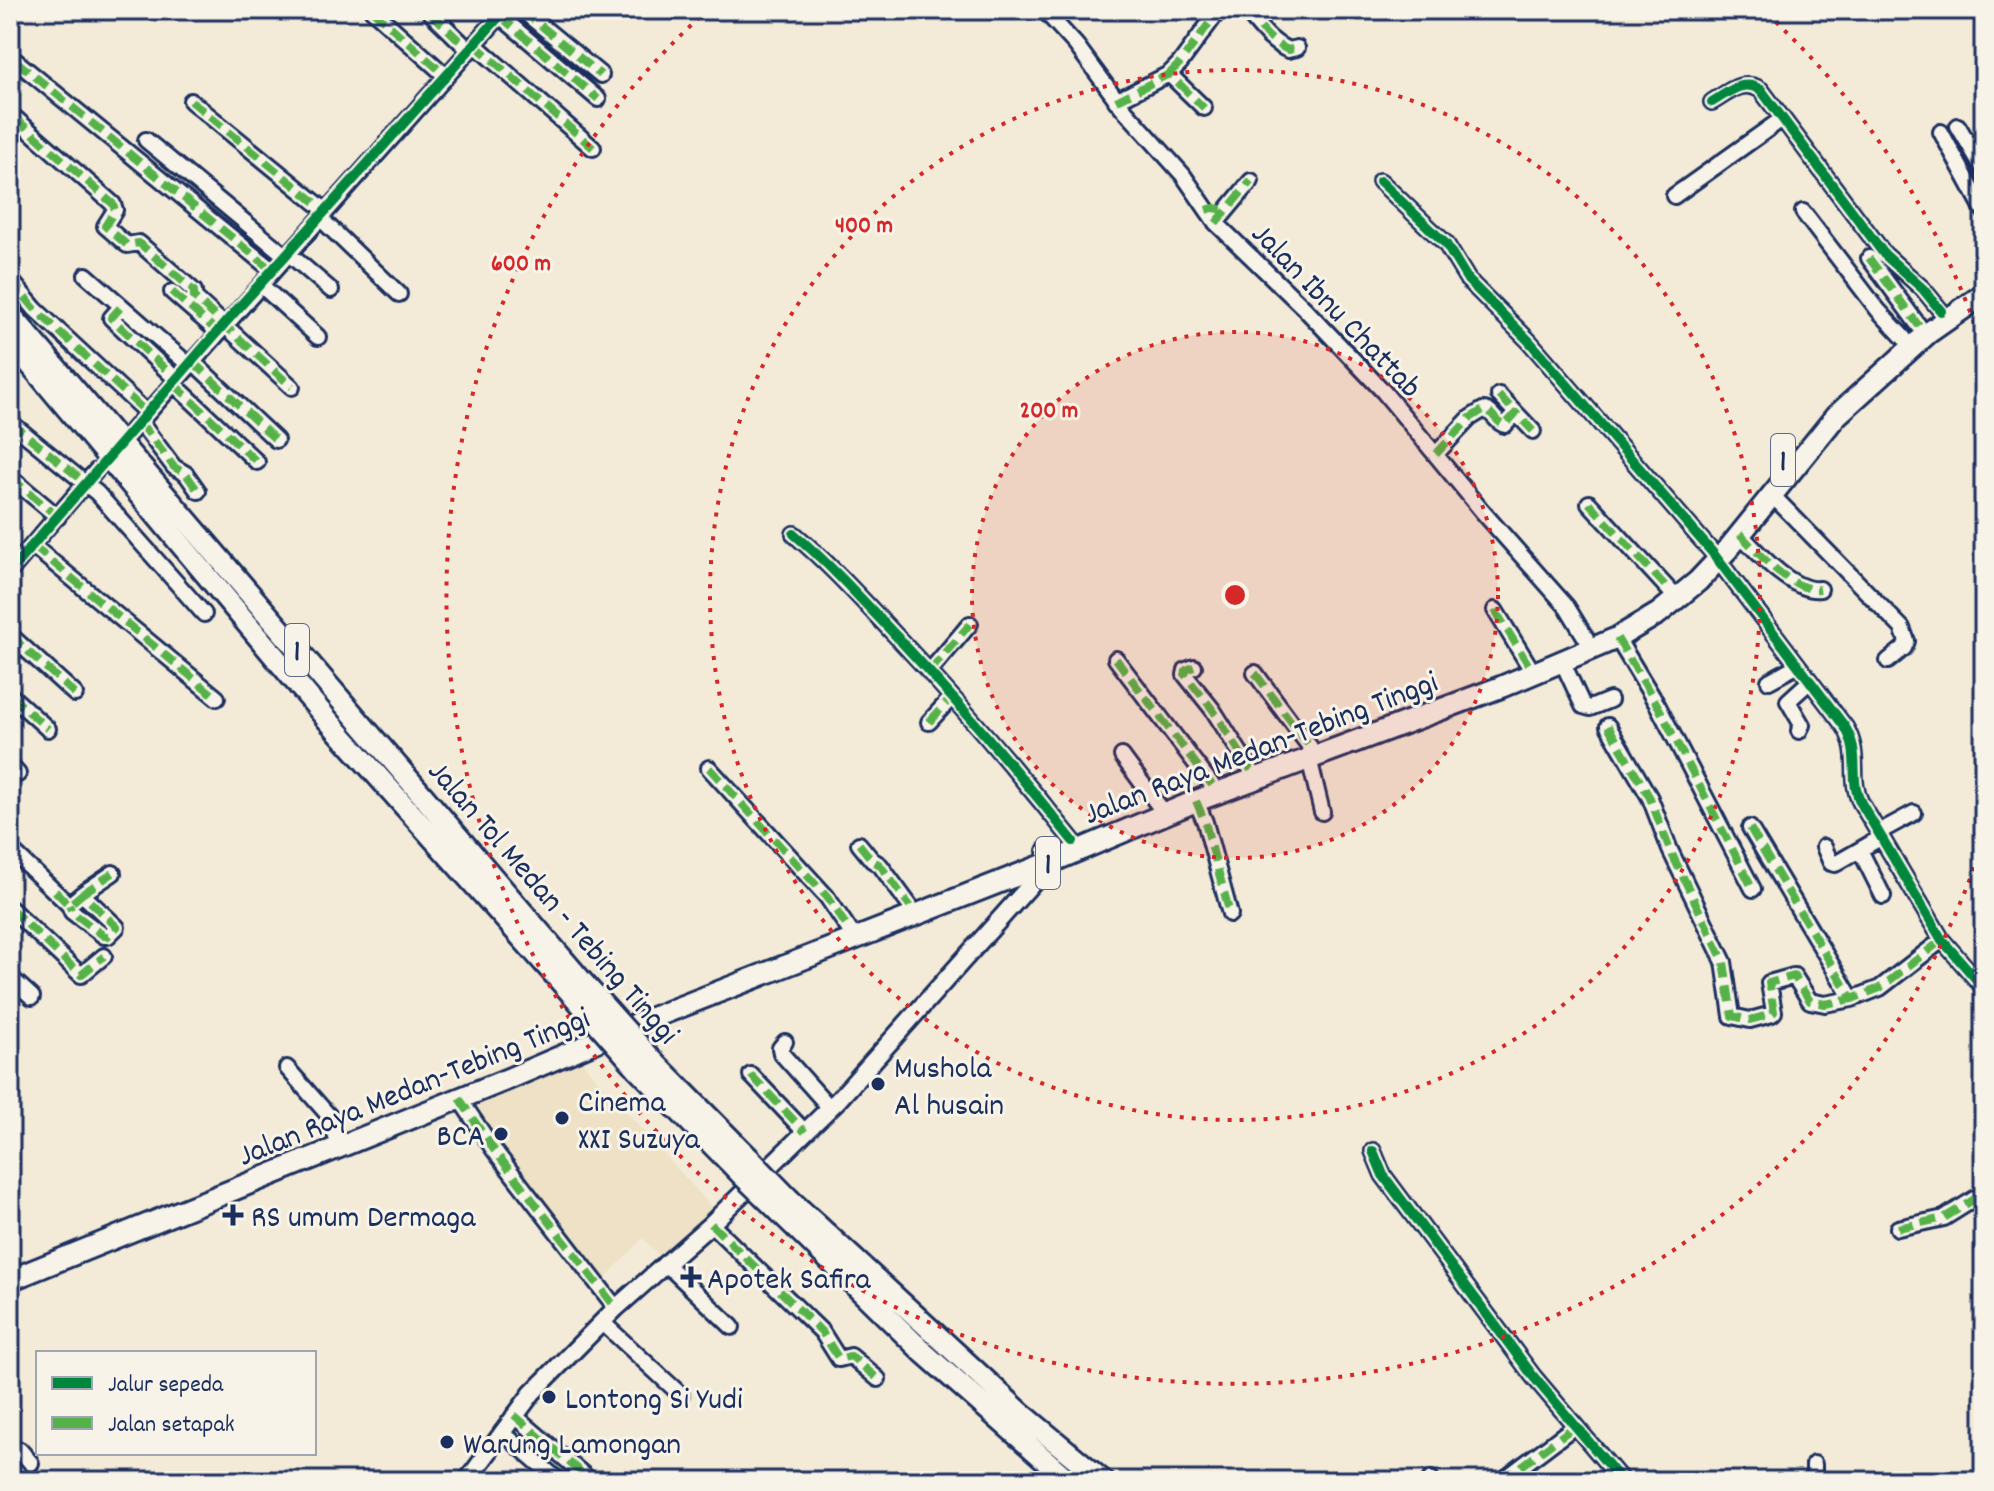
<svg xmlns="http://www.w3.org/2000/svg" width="1994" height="1491" viewBox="0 0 1994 1491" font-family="Dekko,sans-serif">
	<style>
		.built { fill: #eee1c5 }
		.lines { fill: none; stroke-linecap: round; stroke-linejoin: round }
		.minor-casing { stroke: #1b2f5e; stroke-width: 20 }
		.major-casing { stroke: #1b2f5e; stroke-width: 22 }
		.highway-casing { stroke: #1b2f5e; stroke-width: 26 }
		.minor { stroke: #f7f3e8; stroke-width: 14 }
		.major { stroke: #f7f3e8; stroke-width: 16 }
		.highway { stroke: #f7f3e8; stroke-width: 20 }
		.highway-bridge-casing { stroke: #1b2f5e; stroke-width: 26; stroke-linecap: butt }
		.highway-bridge { stroke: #f7f3e8; stroke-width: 20 }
		.quiet { stroke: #55b248; stroke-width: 8; stroke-dasharray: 16 8; stroke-linecap: butt }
		.cycleway-casing { stroke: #f7f3e8; stroke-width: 15 }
		.cycleway { stroke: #00873e; stroke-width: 10 }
		.ring { fill: none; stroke: #d62828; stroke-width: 4; stroke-dasharray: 4 8 }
		.poi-dot { fill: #1b2f5e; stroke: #f7f3e8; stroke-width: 3 }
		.labels { text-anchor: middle; stroke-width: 6; stroke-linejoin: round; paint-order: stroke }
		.shield { fill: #f7f3e8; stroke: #5d6a87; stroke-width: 2 }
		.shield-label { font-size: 30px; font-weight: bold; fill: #1b2f5e }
		.street-label { font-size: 32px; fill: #1b2f5e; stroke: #f7f3e8 }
		.poi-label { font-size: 32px; fill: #1b2f5e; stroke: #f7f3e8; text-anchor: start }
		.centre { fill: #d62828; stroke: #f7f3e8; stroke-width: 4 }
		.ring-label { font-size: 24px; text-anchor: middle; font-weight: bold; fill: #d62828; stroke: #f7f3e8; stroke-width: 6; stroke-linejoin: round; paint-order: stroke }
	</style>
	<rect width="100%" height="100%" fill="#f3ebd8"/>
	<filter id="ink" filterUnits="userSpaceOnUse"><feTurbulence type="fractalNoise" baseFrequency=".0125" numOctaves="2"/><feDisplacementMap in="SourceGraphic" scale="16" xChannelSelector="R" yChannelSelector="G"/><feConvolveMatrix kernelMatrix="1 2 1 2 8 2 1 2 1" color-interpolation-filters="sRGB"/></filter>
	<g filter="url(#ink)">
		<path class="built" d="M578 1058 717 1213 664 1261 643 1238 600 1284 466 1103Z"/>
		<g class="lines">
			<g class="minor-casing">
				<path id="minor" d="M372 10 446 76
					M522 10 601 75
					M1044 10 1076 45 1122 107 1183 175 1216 223 1305 309 1383 391 1482 511 1567 607 1592 648
					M1245 10C1259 25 1268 41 1288 50L1297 48
					M431 13 469 50
					M500 16 598 99
					M474 44 593 148
					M16 61 273 271
					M1169 74 1180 63 1219 10
					M191 101 326 211
					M1116 101 1169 74 1204 108
					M1712 102C1729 92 1743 78 1761 90L1884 254 1923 289 1941 311
					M15 118 113 204 115 210 105 226 127 245 139 243 194 291V297L292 387
					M1958 126 1984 170
					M1941 132 1984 211
					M146 140 287 257
					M1380 181 1446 244 1468 280 1529 341 1712 552 1845 727C1862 755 1848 779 1861 803L1942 940 1984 988
					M1674 196 1782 119
					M1803 212 1878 310 1904 338
					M320 218 399 294
					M1216 223 1251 181
					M289 254 331 290
					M1869 258 1919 326
					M86 275 190 366
					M10 279 35 309 147 413
					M261 285 318 337
					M172 292 218 332
					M120 308 111 318 177 380
					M193 362 276 440
					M174 384 257 462
					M1499 395 1516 413
					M10 422 97 493 204 614
					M140 422 174 467 186 474 198 491
					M130 433 505 10
					M1436 454 1470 418 1483 410C1493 410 1495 423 1505 425L1516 413 1533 431
					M10 477 58 517
					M1771 494 1902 628 1907 641 1904 648 1888 661
					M1589 503 1670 591
					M794 534C832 566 864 602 898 638 959 703 1017 771 1073 841
					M1740 534C1757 552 1793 593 1820 589
					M33 546 217 698
					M10 571 96 471
					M1495 610 1528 664
					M10 635 75 694
					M1617 638 1658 706 1753 889
					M1116 659 1212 785
					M1562 661 1583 706 1590 708 1610 700
					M1194 667 1186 670 1185 675 1213 710 1251 770
					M930 671 970 624
					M1255 673 1310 747
					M1769 681 1798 665
					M10 695 48 729
					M929 722 952 697
					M1608 726 1650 798 1670 850 1724 962 1732 1016 1750 1020 1772 1014 1774 1012 1769 983 1794 976 1810 1001 1825 1004 1852 999
					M1799 731 1802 725 1788 701 1810 681
					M1122 756 1159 806
					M1309 758 1322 812
					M10 765 18 774
					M709 768 827 897 850 931
					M1196 801 1205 822 1230 914
					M1750 828 1852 999 1880 988 1942 940
					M1879 832 1914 813
					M859 844 872 860 880 865 910 906
					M1824 847 1831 863 1835 864 1882 837
					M10 849 69 905 82 894 117 927 108 936H104L72 912 69 905
					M1860 850 1883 896
					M82 894 113 873
					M10 908 81 975 104 956
					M10 977 32 997
					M785 1042 780 1048 781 1053 830 1108
					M287 1068 330 1117 336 1137
					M751 1075 805 1132
					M459 1098 494 1150 616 1308
					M1373 1151 1383 1175 1533 1376 1622 1481
					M711 1224 822 1332 839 1359 851 1356 878 1379
					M1898 1228 1944 1218 1984 1193
					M665 1263 732 1327
					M602 1322 681 1395
					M514 1415 591 1481
					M502 1432 559 1481
					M10 1455 20 1450 31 1463
					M1429 1481 1431 1479
					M1502 1481 1575 1426
					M1811 1481 1814 1475V1464"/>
			</g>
			<g class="major-casing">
				<path id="major" d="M467 1481 532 1393 616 1308 711 1224 839 1099 1051 862 1046 851"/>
			</g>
			<g class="highway-casing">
				<path id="highway" d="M10 314 585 985
					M10 340 326 718 571 993
					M654 1062 750 1159
					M638 1069 741 1174
					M790 1200 1021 1413 1103 1481
					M780 1212 924 1353 1069 1481
					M10 1280 508 1079 644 1021 1051 862 1196 801 1501 687 1617 638 1659 613 1698 581 1729 548 1836 416 1928 333 1984 294"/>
			</g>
			<use href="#minor" class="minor"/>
			<use href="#major" class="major"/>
			<use href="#highway" class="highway"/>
			<g class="highway-bridge-casing">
				<path id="highway-bridge" d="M585 985 654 1062
					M571 993 638 1069
					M750 1159 790 1200
					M741 1174 780 1212"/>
			</g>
			<use href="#highway-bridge" class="highway-bridge"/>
			<path class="quiet" d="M372 10 446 76
				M522 10 601 75
				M1245 10C1259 25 1268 41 1288 50L1297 48
				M431 13 469 50
				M500 16 598 99
				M474 44 593 148
				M16 61 273 271
				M1169 74 1180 63 1219 10
				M191 101 326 211
				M1116 101 1169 74 1204 108
				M15 118 113 204 115 210 105 226 127 245 139 243 194 291V297L292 387
				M1206 210 1213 208 1227 210
				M1216 223 1251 181
				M1869 258 1919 326
				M10 279 35 309 147 413
				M172 292 218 332
				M120 308 111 318 177 380
				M193 362 276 440
				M174 384 257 462
				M1499 395 1516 413
				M10 422 86 483
				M140 422 174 467 186 474 198 491
				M1436 454 1470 418 1483 410C1493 410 1495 423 1505 425L1516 413 1533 431
				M10 477 58 517
				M1589 503 1670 591
				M1740 534C1757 552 1793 593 1820 589
				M33 546 217 698
				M1495 610 1528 664
				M10 635 75 694
				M1617 638 1658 706 1753 889
				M1116 659 1212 785
				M1194 667 1186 670 1185 675 1213 710 1251 770
				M930 671 970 624
				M1255 673 1310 747
				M10 695 48 729
				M929 722 952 697
				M1608 726 1650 798 1670 850 1724 962 1732 1016 1750 1020 1772 1014 1774 1012 1769 983 1794 976 1810 1001 1825 1004 1852 999
				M10 765 18 774
				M709 768 827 897 850 931
				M1196 801 1205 822 1230 914
				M1750 828 1852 999 1880 988 1942 940
				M859 844 872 860 880 865 910 906
				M55 891 69 905 82 894 117 927 108 936H104L72 912 69 905
				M82 894 113 873
				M10 908 81 975 104 956
				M751 1075 805 1132
				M459 1098 494 1150 616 1308
				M711 1224 822 1332 839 1359 851 1356 878 1379
				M1898 1228 1944 1218 1984 1193
				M514 1415 591 1481
				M471 1474 478 1481
				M1429 1481 1431 1479
				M1502 1481 1575 1426"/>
			<g class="cycleway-casing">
				<path id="cycleway" d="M1712 102C1729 92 1743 78 1761 90L1884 254 1923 289 1941 311
					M1380 181 1446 244 1468 280 1529 341 1712 552 1845 727C1862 755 1848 779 1861 803L1942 940 1984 988
					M794 534C832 566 864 602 898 638 959 703 1017 771 1073 841
					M10 571 225 323 505 10
					M1373 1151 1383 1175 1533 1376 1622 1481"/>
			</g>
			<use href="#cycleway" class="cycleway"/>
		</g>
	</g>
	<circle cx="1235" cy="595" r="263" fill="#d62828" fill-opacity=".12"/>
	<g class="ring">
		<circle cx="1235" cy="595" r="263"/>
		<circle cx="1235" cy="595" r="525"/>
		<path d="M1982 845A788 788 0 1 1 703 14M1767 14A788 788 0 0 1 1982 345"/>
	</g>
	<g class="poi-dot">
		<circle cx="878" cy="1084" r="8"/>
		<circle cx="562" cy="1118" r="8"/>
		<circle cx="501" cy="1134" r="8"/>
		<path d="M229 1203h8v8h8v8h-8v8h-8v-8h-8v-8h8z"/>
		<path d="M687 1265h8v8h8v8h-8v8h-8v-8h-8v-8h8z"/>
		<circle cx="549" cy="1397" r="8"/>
		<circle cx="447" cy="1442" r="8"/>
	</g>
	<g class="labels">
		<g class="shield">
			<rect x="1771" y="434" width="24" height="52" rx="6"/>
			<rect x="285" y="624" width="24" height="52" rx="6"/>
			<rect x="1036" y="837" width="24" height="52" rx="6"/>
		</g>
		<g class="shield-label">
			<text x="1783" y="470">1</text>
			<text x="297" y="660">1</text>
			<text x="1048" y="873">1</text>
		</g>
		<g class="street-label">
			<text transform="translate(1338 309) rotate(46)" y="11">Jalan Ibnu Chattab</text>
			<text transform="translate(1260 746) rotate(-21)" y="11">Jalan Raya Medan-Tebing Tinggi</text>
			<text transform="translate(555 901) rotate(49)" y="11">Jalan Tol Medan - Tebing Tinggi</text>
			<text transform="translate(413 1085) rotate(-22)" y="11">Jalan Raya Medan-Tebing Tinggi</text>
		</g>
		<g class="poi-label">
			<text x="894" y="1077">Mushola<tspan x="894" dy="37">Al husain</tspan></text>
			<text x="578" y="1111">Cinema<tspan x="578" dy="37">XXI Suzuya</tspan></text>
			<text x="485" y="1145" text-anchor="end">BCA</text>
			<text x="251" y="1226">RS umum Dermaga</text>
			<text x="707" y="1288">Apotek Safira</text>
			<text x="565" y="1408">Lontong Si Yudi</text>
			<text x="463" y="1453">Warung Lamongan</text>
		</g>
	</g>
	<circle cx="1235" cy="595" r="12" class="centre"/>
	<g class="ring-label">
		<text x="864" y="232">400 m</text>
		<text x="521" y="270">600 m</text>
		<text x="1049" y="417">200 m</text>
	</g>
	<rect width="1994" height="1491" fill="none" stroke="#f7f3e8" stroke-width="40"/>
	<rect x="20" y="20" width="1954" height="1451" fill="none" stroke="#1b2f5e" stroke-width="3" filter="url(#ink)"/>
	<rect x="36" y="1351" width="280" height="104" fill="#f7f3e8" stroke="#9fa5b1" stroke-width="2"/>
	<rect x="52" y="1377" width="40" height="12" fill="#00873e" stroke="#9fa5b1" stroke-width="2"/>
	<text x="108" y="1391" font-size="24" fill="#1b2f5e">Jalur sepeda</text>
	<rect x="52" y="1417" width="40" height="12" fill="#55b248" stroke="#9fa5b1" stroke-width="2"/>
	<text x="108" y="1431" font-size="24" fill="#1b2f5e">Jalan setapak</text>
</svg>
